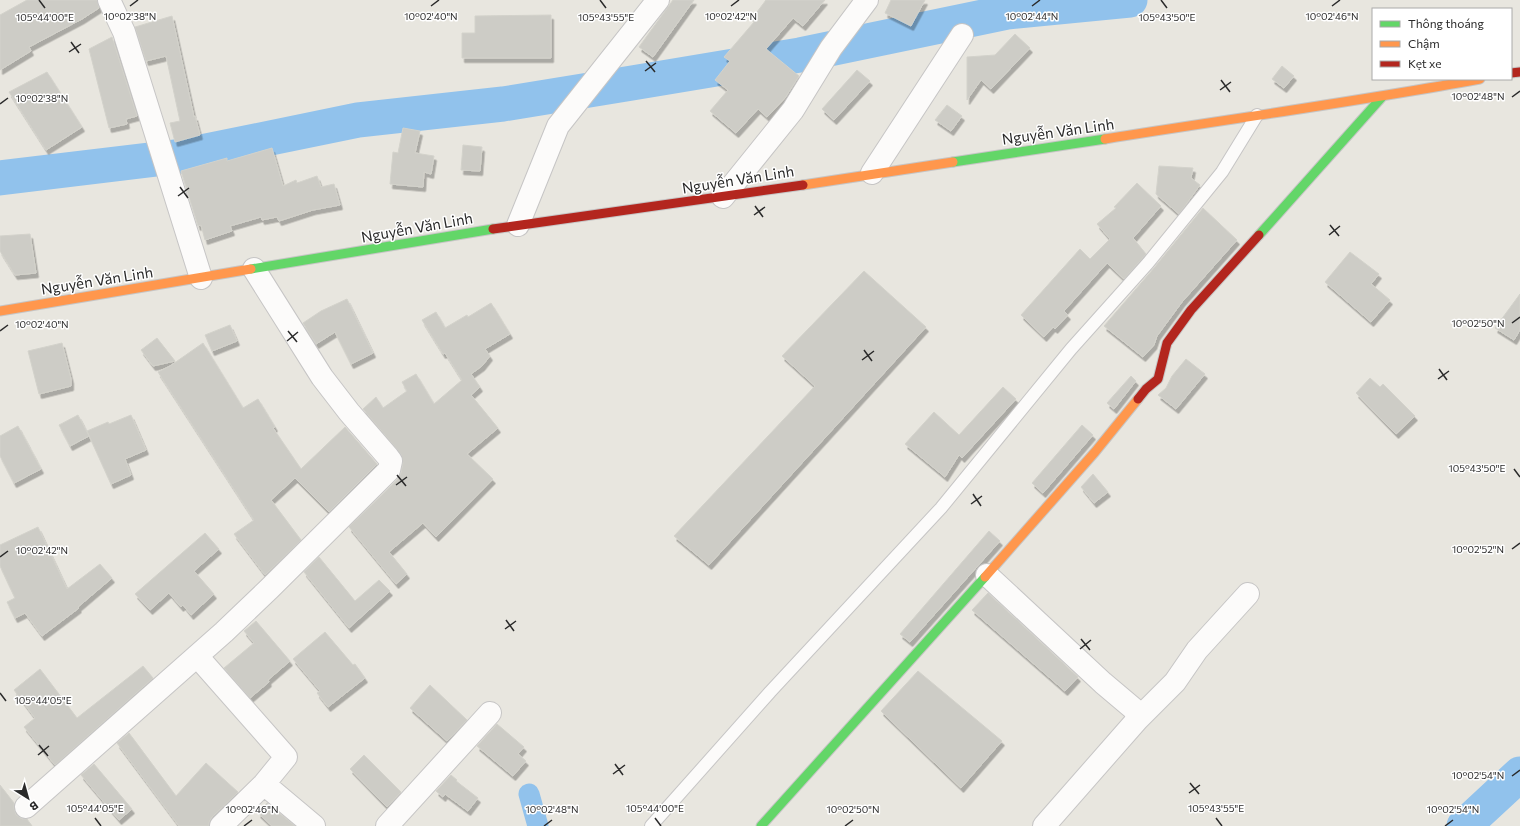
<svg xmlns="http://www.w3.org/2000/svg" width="1520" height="826" viewBox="0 0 1520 826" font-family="Commissioner,sans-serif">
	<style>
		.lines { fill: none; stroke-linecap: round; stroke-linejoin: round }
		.canal { stroke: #91c2ec; stroke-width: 21 }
		.river { stroke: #91c2ec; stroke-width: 35 }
		.building { fill: #cdccc6; stroke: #d3d2cb; filter: url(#shadow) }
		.lane-casing { stroke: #c6c5c5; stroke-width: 14 }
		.street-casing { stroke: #c6c5c5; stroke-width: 24 }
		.fast-casing { stroke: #c6c5c5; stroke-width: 11 }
		.slow-casing { stroke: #c6c5c5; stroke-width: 11 }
		.jam-casing { stroke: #c6c5c5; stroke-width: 11 }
		.lane { stroke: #fcfbfa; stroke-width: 12 }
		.street { stroke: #fcfbfa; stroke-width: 22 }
		.fast { stroke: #63d668; stroke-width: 9 }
		.slow { stroke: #ff974d; stroke-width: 9 }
		.jam { stroke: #b3261e; stroke-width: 9 }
		.ticks { fill: none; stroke: #2a2a2a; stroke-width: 1.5 }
		.labels { text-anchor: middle; stroke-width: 3; stroke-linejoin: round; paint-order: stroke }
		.street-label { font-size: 15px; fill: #2a2a2a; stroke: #fff }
		.ticks-label { font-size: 10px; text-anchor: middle; fill: #2a2a2a; stroke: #fff; stroke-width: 3; stroke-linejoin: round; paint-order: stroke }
	</style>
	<defs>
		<filter id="shadow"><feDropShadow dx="2.5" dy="4.5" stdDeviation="0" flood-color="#0004"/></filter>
	</defs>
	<rect width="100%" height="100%" fill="#e8e6df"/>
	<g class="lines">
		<path class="canal" d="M529 794 538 826"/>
		<path class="river" d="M0 178 182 156 358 120 503 104 632 83 800 55 1007 12 1130 0
			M1464 826 1520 774"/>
	</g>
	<path class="building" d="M27 0H97L99 8 82 19 29 47 31 51 0 70V15Z
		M673 0H694L653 57 639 47Z
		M766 0H825L803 26 793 18 766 49 799 76 785 98 767 117 758 109 736 133 710 111 728 90 715 80 730 61 724 57 754 22 751 20Z
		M891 0H925L911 26 885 13Z
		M551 15V58H462V33H475V16Z
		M172 16 194 117 195 116 200 135 175 142 170 123 180 121 166 56 146 61 135 27Z
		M1015 34 1030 48 991 89 981 80 967 100V57L995 55Z
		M112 37 137 116 126 119 127 124 109 128 89 49Z
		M1282 66 1294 76 1284 88 1272 79Z
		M857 70 870 81 834 120 822 109Z
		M47 72 82 127 46 150 9 92Z
		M947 105 962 116 951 131 935 120Z
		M403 128 420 131 415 153 434 156 431 174 424 172 423 187 390 184 393 152 398 153Z
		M463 145 482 147 480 171 461 170Z
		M272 148 283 186 296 180 297 183 317 176 321 187 334 184 340 205 313 210 279 221 277 217 262 220 261 217 230 226 232 231 205 240 201 225 198 226 181 171 227 158V161Z
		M1159 166 1193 168 1191 178 1200 185 1179 214 1156 194Z
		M1137 183 1161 206 1133 238 1146 254 1124 279 1107 263 1064 311 1068 315 1055 329 1053 327 1044 337 1021 315 1080 249 1090 259 1110 239 1097 224 1116 208 1114 207Z
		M1203 208 1237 240 1182 302 1157 336 1154 345 1143 357 1104 326 1154 268Z
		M30 234 36 273 15 275 0 251V236Z
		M1350 252 1379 274 1371 284 1390 300 1371 322 1325 282Z
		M864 271 926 327 709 565 674 536 815 386 782 356Z
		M1520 294V330L1514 340 1495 328Z
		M347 299 373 353 351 364 335 332 316 344 303 323 321 311Z
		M491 303 510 334 485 349 490 356 482 366 471 374 480 387 471 395 498 428 467 454 493 479 436 537 423 523 389 552 407 574 396 584 349 527 398 479 401 473 403 463 401 454 363 409 376 397 383 408 407 391 402 382 416 374 434 404 462 380 445 353 443 354 422 320 436 312 445 328 467 315 468 317Z
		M230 325 237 341 212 351 205 335Z
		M157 338 175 361 153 366 141 350Z
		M62 343 71 379V386L39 394 28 351Z
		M203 343 243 408 258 399 275 427 273 428 301 469 345 427 377 464 329 512 295 478 271 500 301 540 265 575 234 534 254 520 158 372 170 366Z
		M1186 359 1205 374 1176 409 1158 395 1166 388 1172 376Z
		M1131 376 1136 381 1114 409 1107 403Z
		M1370 378 1380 387 1383 384 1415 416 1396 434 1356 393Z
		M1003 387 1016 399 962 458 959 455 945 477 905 444 934 412 959 435Z
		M78 415 89 436 70 446 59 425Z
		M131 415 146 450 125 459 131 475 111 484 87 431 108 422 109 424Z
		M1082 425 1093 435 1043 493 1032 483Z
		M18 426 41 469 14 483 0 456V436Z
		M1093 474 1108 492 1094 503 1081 487Z
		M38 527 67 589 100 564 112 578 78 607 79 608 42 636 25 613 15 618 7 602 15 598 0 566V545Z
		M989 531 1000 541 910 642 900 634Z
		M205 533 219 549 194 571 214 594 191 615 183 605 181 607 169 593 150 610 135 594Z
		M319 557 355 601 379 580 390 591 349 628 304 572Z
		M988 593 1078 677 1065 691 972 610Z
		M256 621 290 661 268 680 269 682 250 698 224 668 254 643 244 631Z
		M325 632 353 665 355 664 365 678 328 707 317 693 320 691 293 659Z
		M143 666 153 678 55 765 24 727 35 718 14 690 40 669 77 718Z
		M918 671 1002 741 961 788 881 711Z
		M430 685 467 720 447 741 410 708Z
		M497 724 524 747 518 754 526 761 513 776 477 746Z
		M129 733 176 796 206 763 238 792 212 817 209 822V826H179L117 743Z
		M364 755 401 792 387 807 350 769Z
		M94 764 132 809 119 820 81 775Z
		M451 775 457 780 456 781 478 798 468 811 445 794 443 797 436 791Z
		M0 785 14 803V809L16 815 22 819H27L32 826H0Z
		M267 803 295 826H272L258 813Z"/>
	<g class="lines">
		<g class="lane-casing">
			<path id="lane" d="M651 826 770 692 941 508 1071 349 1148 263 1222 172 1257 115"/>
		</g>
		<g class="street-casing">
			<path id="street" d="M109 0 124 32 201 278
				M872 173 962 35
				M723 197 793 110 831 48 867 0
				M518 225 558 126 658 0
				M987 575 1103 683 1135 710 1137 720 1044 826
				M197 656 286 757 264 784 221 826
				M1137 720 1175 682 1197 650 1248 594
				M264 784 314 826
				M26 807 224 632 269 589 389 470 391 461 388 457 349 412 322 377 254 269
				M387 826 490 713"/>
		</g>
		<g class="fast-casing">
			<path id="fast" d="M953 162 1105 139
				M1259 235 1382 97
				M251 269 493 229
				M761 826 985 577"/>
		</g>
		<g class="slow-casing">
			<path id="slow" d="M1105 139C1230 119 1355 102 1480 79
				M803 185 953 162
				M0 311 251 269
				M985 577 1095 452 1138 399"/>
		</g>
		<g class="jam-casing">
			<path id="jam" d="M1511 73 1520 72
				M493 229 803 185
				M1138 399 1146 389 1158 379 1167 343 1191 310 1259 235"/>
		</g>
		<use href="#lane" class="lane"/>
		<use href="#street" class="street"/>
		<use href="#fast" class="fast"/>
		<use href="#slow" class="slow"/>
		<use href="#jam" class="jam"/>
	</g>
	<path class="ticks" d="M39 0 45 8M600 0 606 8M1161 0 1167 8M130 6 138 0M431 6 439 0M731 6 739 0M1032 6 1040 0M1332 6 1340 0M71 42 79 53M69 52 81 44M646 61 655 72M645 71 656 63M1221 80 1230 92M1220 90 1231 82M1512 97 1520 91M0 104 8 98M180 187 188 198M178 196 189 188M755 206 763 217M754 215 765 207M1330 225 1339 236M1329 235 1340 226M1512 323 1520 317M0 331 8 325M288 331 297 342M287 341 298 332M864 350 872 361M862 360 874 351M1439 369 1447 380M1438 379 1449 371M1514 469 1520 477M397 475 406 486M396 485 407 477M973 494 981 506M971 504 982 496M1512 549 1520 543M0 557 8 551M506 620 514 631M505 629 516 621M1081 639 1090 650M1080 649 1091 640M0 693 6 701M39 745 48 756M38 755 49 746M615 764 623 775M613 774 625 765M1512 776 1520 770M1190 783 1199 794M1189 793 1200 785M95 818 101 826M655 818 661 826M1216 818 1222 826M244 826 252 820M544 826 552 820M845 826 853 820M1445 826 1453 820"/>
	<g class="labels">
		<g class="street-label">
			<text transform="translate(1058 132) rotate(-8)" y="5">Nguyễn Văn Linh</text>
			<text transform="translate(738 180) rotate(-9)" y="5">Nguyễn Văn Linh</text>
			<text transform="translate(417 228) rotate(-10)" y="5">Nguyễn Văn Linh</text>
			<text transform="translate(97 281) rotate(-9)" y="5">Nguyễn Văn Linh</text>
		</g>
	</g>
	<g class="ticks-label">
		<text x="130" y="20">10°02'38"N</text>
		<text x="731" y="20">10°02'42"N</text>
		<text x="1332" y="20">10°02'46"N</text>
		<text x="431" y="20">10°02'40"N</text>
		<text x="1032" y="20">10°02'44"N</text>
		<text x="45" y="21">105°44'00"E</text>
		<text x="606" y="21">105°43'55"E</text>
		<text x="1167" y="21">105°43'50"E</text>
		<text x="1478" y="100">10°02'48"N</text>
		<text x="42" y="102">10°02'38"N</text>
		<text x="1478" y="327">10°02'50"N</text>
		<text x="42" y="328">10°02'40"N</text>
		<text x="1477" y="472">105°43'50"E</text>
		<text x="1478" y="553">10°02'52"N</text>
		<text x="42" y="554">10°02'42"N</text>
		<text x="43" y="704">105°44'05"E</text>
		<text x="1478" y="779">10°02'54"N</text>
		<text x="95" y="812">105°44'05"E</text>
		<text x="655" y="812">105°44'00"E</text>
		<text x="1216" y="812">105°43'55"E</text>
		<text x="252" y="813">10°02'46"N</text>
		<text x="552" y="813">10°02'48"N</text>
		<text x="853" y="813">10°02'50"N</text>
		<text x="1453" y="813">10°02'54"N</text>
	</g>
	<rect x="1372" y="8" width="140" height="72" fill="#ffffff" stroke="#aaaaaa"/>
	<rect x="1380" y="21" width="20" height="6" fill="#63d668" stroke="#aaaaaa"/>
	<text x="1408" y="28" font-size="12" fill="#2a2a2a">Thông thoáng</text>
	<rect x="1380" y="41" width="20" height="6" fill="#ff974d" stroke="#aaaaaa"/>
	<text x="1408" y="48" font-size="12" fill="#2a2a2a">Chậm</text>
	<rect x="1380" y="61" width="20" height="6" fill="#b3261e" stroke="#aaaaaa"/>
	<text x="1408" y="68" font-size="12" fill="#2a2a2a">Kẹt xe</text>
	<g transform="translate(28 798) rotate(143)" stroke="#ffffff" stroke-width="3" paint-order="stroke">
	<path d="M0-3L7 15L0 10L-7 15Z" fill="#2a2a2a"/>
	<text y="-6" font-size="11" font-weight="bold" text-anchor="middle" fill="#2a2a2a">B</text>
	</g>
</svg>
